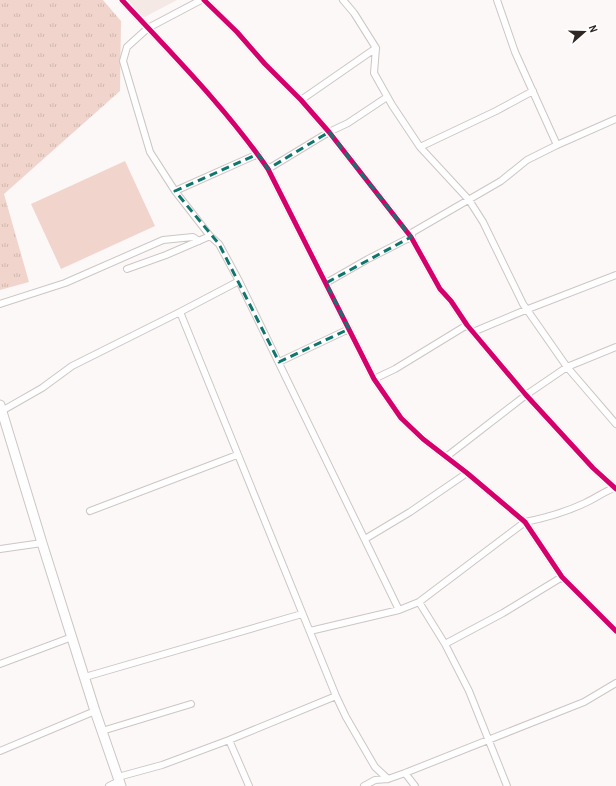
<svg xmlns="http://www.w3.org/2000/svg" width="616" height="786" viewBox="0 0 616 786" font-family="'Archivo Narrow',sans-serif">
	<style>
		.built { fill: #f5e9e6 }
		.grass { fill: url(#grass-tufts) }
		.pitch { fill: #f1d5cc }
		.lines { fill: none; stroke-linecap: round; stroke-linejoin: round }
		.street-casing { stroke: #ccc6c4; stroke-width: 8 }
		.secondary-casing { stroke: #ccc6c4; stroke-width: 11 }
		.street { stroke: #fffefe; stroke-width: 6 }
		.secondary { stroke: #fffefe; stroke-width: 9 }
		.cycleway-casing { stroke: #fff; stroke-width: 8 }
		.cycleway { stroke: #d6006c; stroke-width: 5 }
		.marked { fill: none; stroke: #0f766e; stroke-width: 3; stroke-dasharray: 8 5; stroke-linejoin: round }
	</style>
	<defs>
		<pattern id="grass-tufts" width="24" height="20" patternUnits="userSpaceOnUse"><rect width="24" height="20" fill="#f1d5cc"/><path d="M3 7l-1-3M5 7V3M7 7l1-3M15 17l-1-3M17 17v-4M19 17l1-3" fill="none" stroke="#cfb7af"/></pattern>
	</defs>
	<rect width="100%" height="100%" fill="#fcf8f7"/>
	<path class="built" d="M123 0H177L141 19Z"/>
	<path class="grass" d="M0 0H103L121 21 120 91 4 194 29 282 0 290Z"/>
	<path class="pitch" d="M125 161 155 226 61 269 31 204Z"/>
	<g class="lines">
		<g class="street-casing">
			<path id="street" d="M122 0C172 54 226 108 268 169L374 379 401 418 423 439 467 473 525 522 562 577 616 631
				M201 0 148 28 127 47 123 61 150 152 175 191 210 236 219 244 239 281 399 610
				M204 0 237 32 265 64 301 100 329 132 411 237 440 289 451 301 467 325 526 395 593 468 616 489
				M343 0 354 13 376 48 374 73 392 105 420 147 469 200 483 222 523 304 567 367 616 424
				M497 0 515 52 557 145
				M301 100 376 48
				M420 147 496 111 533 91
				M268 169 329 132 348 123 387 97
				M175 191 258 154
				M127 269 166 255 210 236
				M326 283 368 259 411 237 413 232 501 181 527 160 557 145 616 119
				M0 304 65 283 163 240 193 237 199 241
				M180 312 336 696 346 717 375 767 388 779
				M473 332 528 309 616 275
				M279 362 349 329
				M374 379 395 369 467 325
				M0 412 42 388 72 366 180 312 239 281
				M446 457 526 395 567 367 616 347
				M90 511 237 455
				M365 539 410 512 467 473
				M0 549 42 543
				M419 602 445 644 469 691 507 786
				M310 631 399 610 419 602 525 522C545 518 566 512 585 503 596 498 605 491 616 487
				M445 644 503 613 562 577
				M0 664 72 637
				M85 677 302 614
				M102 731 191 704
				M229 740 249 786
				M0 751 95 711
				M405 773 415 786
				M118 777 162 765 229 740 336 696
				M109 786 119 781
				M364 786 375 780 388 779 405 773 584 702 616 683"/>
		</g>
		<g class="secondary-casing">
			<path id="secondary" d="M0 405 42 543 95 711 121 786"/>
		</g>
		<use href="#street" class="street"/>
		<use href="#secondary" class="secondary"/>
		<g class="cycleway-casing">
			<path id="cycleway" d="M122 0C172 54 226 108 268 169L374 379 401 418 423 439 467 473 525 522 562 577 616 631
				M204 0 237 32 265 64 301 100 329 132 411 237 440 289 451 301 467 325 526 395 593 468 616 489"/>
		</g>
		<use href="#cycleway" class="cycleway"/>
	</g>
	<path class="marked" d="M329 132 411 237 326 283 349 329 279 362 219 244 175 191 258 154 268 169Z"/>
	<g transform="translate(584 32) rotate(70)" stroke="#ffffff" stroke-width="3" paint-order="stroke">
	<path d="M0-3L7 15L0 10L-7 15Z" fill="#2e2724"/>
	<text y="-6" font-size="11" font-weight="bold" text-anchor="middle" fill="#2e2724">N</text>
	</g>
</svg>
